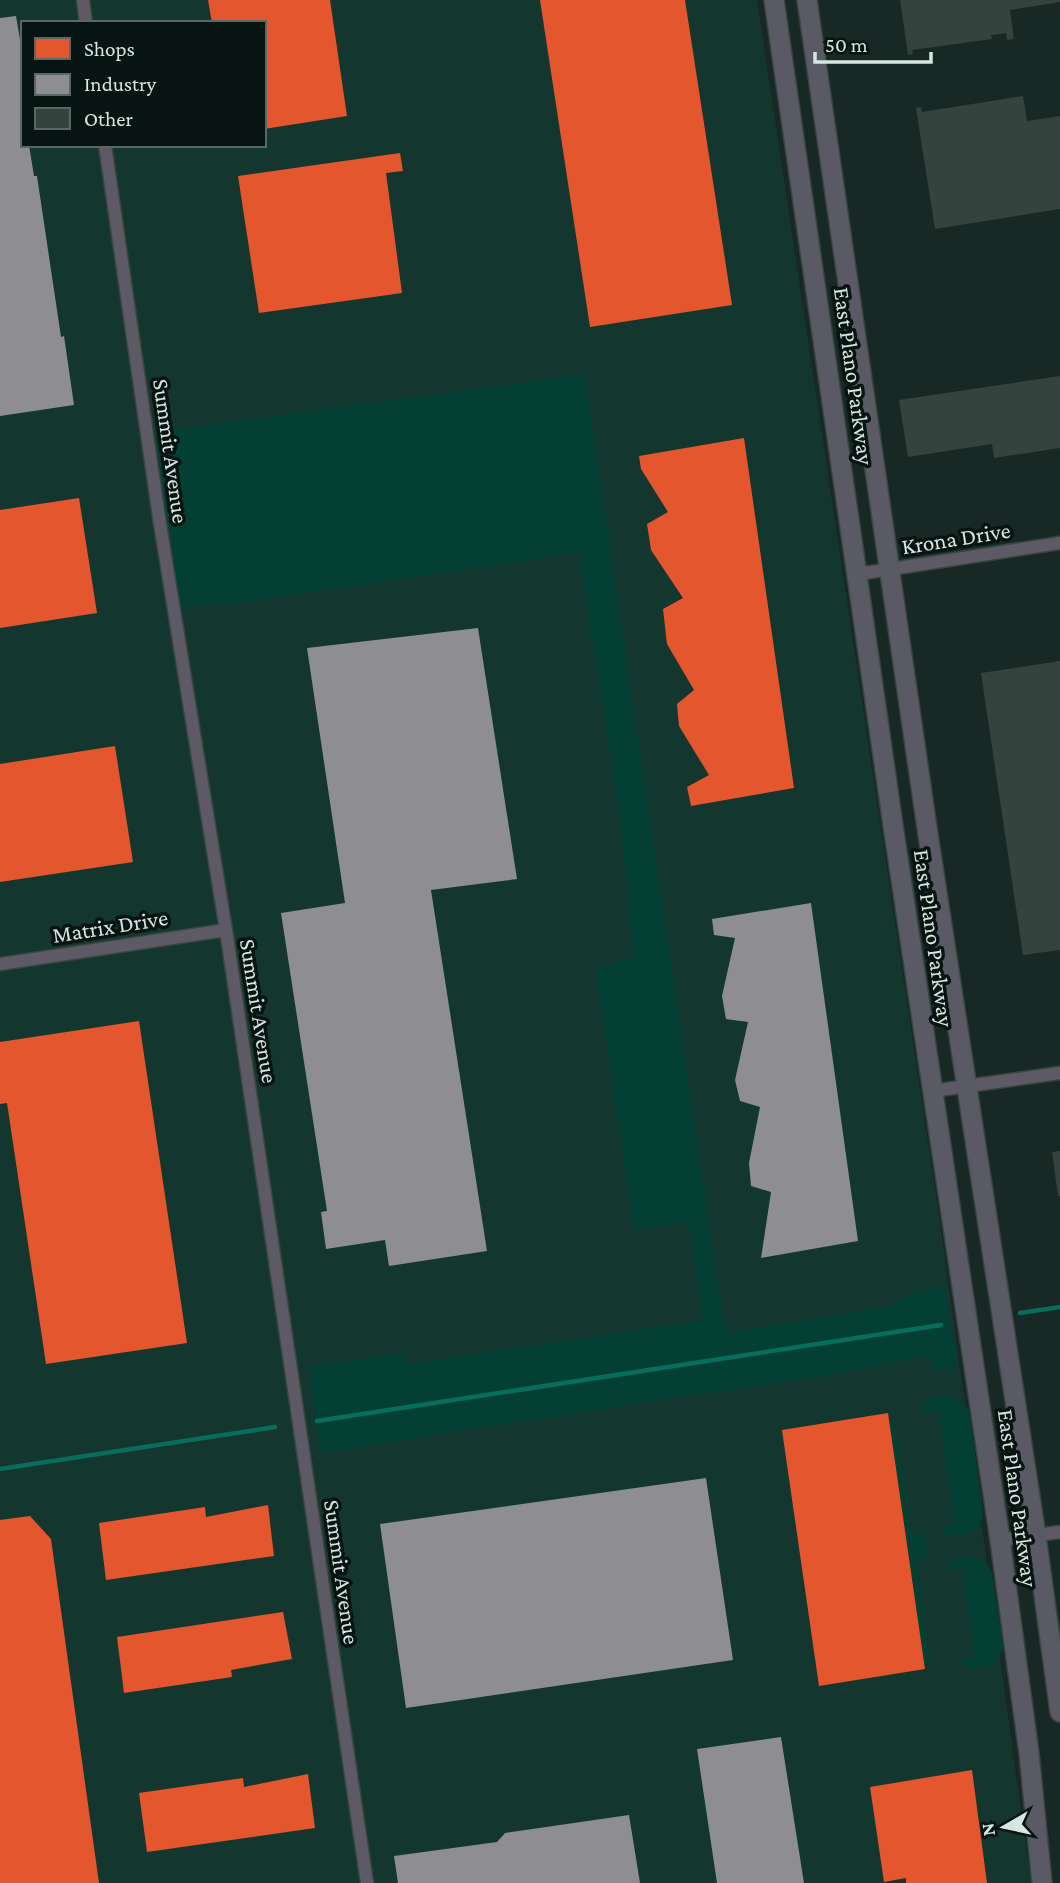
<svg xmlns="http://www.w3.org/2000/svg" width="1060" height="1883" viewBox="0 0 1060 1883" font-family="'Crimson Pro',serif">
	<style>
		.built { fill: #13372e; fill-rule: evenodd }
		.green { fill: #033f33 }
		.shops { fill: #e4572e }
		.industry { fill: #8d8d92 }
		.lines { fill: none; stroke-linecap: round; stroke-linejoin: round }
		.stream { stroke: #086d5a; stroke-width: 4.5 }
		.building { fill: #35433f }
		.street-casing { stroke: #384541; stroke-width: 15 }
		.primary-casing { stroke: #384541; stroke-width: 22 }
		.street { stroke: #5d5965; stroke-width: 12 }
		.primary { stroke: #595a64; stroke-width: 19 }
		.labels { text-anchor: middle; stroke-width: 7; stroke-linejoin: round; paint-order: stroke }
		.street-label { font-size: 23px; fill: #d6e6e1; stroke: #081411 }
	</style>
	<rect width="100%" height="100%" fill="#182824"/>
	<path class="built" d="M0 0H757L940 1223 1031 1883H0ZM23 23H264V145H23Z"/>
	<path class="green" d="M585 374 722 1312 731 1332 889 1306 910 1293 944 1287 952 1340 957 1349 954 1369 934 1372 930 1355 817 1378 693 1395 321 1453 308 1367 406 1352 408 1364 703 1320 688 1222 634 1230 595 968 634 957 616 790 578 553 248 601 178 608 153 432Z
		M944 1395 955 1399 969 1409 983 1513C982 1535 962 1537 944 1534L942 1527 955 1524 938 1410 923 1413V1403L932 1397Z
		M894 1418 912 1535 925 1534 928 1559 916 1562 931 1662 924 1663 889 1419Z
		M959 1557C975 1557 987 1557 992 1574L1004 1648 993 1664 981 1668 965 1667 960 1658 975 1656 963 1568 947 1570 948 1561Z"/>
	<path class="shops" d="M208 0H330L347 116 264 129V23H212Z
		M540 0H685L732 305 590 327Z
		M400 153 403 171 386 173 402 293 259 313 238 176Z
		M744 438 794 788 691 806 687 787 709 775 679 726 677 704 694 690 667 644 663 609 683 598 651 550 647 524 668 512 641 469 639 456Z
		M79 498 97 613 0 628V510Z
		M115 746 133 862 0 882V764Z
		M139 1021 187 1343 46 1364 7 1103 0 1104V1042Z
		M888 1413 925 1669 819 1686 782 1430Z
		M268 1505 274 1556 106 1580 99 1523 205 1507 206 1517Z
		M30 1516 51 1539 99 1883H0V1520Z
		M283 1612 292 1659 231 1670 232 1677 124 1693 117 1637Z
		M972 1770 987 1883H906V1878L884 1882 870 1787Z
		M308 1774 315 1828 147 1852 139 1793 243 1778 244 1787Z"/>
	<path class="industry" d="M16 16 23 57V85L20 86 23 104V145H29L34 176H37L61 337 64 336 74 405 0 416V18Z
		M478 628 517 879 431 890 487 1251 389 1266 385 1240 326 1249 321 1212 327 1211 281 913 345 903 307 648Z
		M811 903 858 1241 761 1258 771 1192 751 1186 749 1163 760 1107 740 1101 735 1080 748 1022 726 1019 722 996 735 938 714 935 712 919Z
		M706 1478 733 1660 406 1708 380 1524Z
		M781 1737 804 1883H717L697 1749Z
		M629 1815 640 1883H398L394 1856 497 1842 505 1833Z"/>
	<g class="lines">
		<path class="stream" d="M1020 1313 1060 1307
			M317 1421 941 1325
			M0 1469 275 1427"/>
	</g>
	<path class="building" d="M900 0H1060V2L1010 10 1014 39 1007 40 1006 33 991 35 992 39 912 50 913 54 908 55Z
		M1023 96 1027 121 1060 116V209L935 229 916 108 921 107 922 112Z
		M1060 376V448L994 458 992 444 908 457 899 400Z
		M1060 661V950L1023 955 981 673Z
		M1060 1151V1196H1058L1052 1152Z"/>
	<g class="lines">
		<g class="street-casing">
			<path id="street" d="M83 0 86 23
				M105 145 160 524 226 930 367 1883
				M858 574 1060 543
				M0 964 226 930
				M932 1091 1060 1073
				M1000 1540 1060 1532"/>
		</g>
		<g class="primary-casing">
			<path id="primary" d="M774 0 894 832 1000 1540 1029 1753 1042 1883
				M807 0 927 828 1036 1536 1060 1712"/>
		</g>
		<use href="#street" class="street"/>
		<use href="#primary" class="primary"/>
	</g>
	<g class="labels">
		<g class="street-label">
			<text transform="translate(854 376) rotate(82)" y="8">East Plano Parkway</text>
			<text transform="translate(171 451) rotate(82)" y="8">Summit Avenue</text>
			<text transform="translate(956 538) rotate(-9)" y="8">Krona Drive</text>
			<text transform="translate(110 926) rotate(-9)" y="8">Matrix Drive</text>
			<text transform="translate(934 938) rotate(82)" y="8">East Plano Parkway</text>
			<text transform="translate(259 1011) rotate(81)" y="8">Summit Avenue</text>
			<text transform="translate(1018 1498) rotate(82)" y="8">East Plano Parkway</text>
			<text transform="translate(342 1572) rotate(82)" y="8">Summit Avenue</text>
		</g>
	</g>
	<rect x="21" y="21" width="245" height="126" fill="#081411" stroke="#5a6864" stroke-width="2"/>
	<rect x="35" y="38" width="35" height="21" fill="#e4572e" stroke="#5a6864" stroke-width="2"/>
	<text x="84" y="56" font-size="21" fill="#d6e6e1">Shops</text>
	<rect x="35" y="74" width="35" height="21" fill="#8d8d92" stroke="#5a6864" stroke-width="2"/>
	<text x="84" y="91" font-size="21" fill="#d6e6e1">Industry</text>
	<rect x="35" y="108" width="35" height="21" fill="#35433f" stroke="#5a6864" stroke-width="2"/>
	<text x="84" y="126" font-size="21" fill="#d6e6e1">Other</text>
	<g transform="translate(1004 1827) rotate(261)" stroke="#081411" stroke-width="5" paint-order="stroke">
	<path d="M0-5L12 26L0 18L-12 26Z" fill="#d6e6e1"/>
	<text y="-10" font-size="19" font-weight="bold" text-anchor="middle" fill="#d6e6e1">N</text>
	</g>
	<path d="M815 52v10h116v-10" fill="none" stroke="#d6e6e1" stroke-width="3.5"/>
	<text x="825" y="52" font-size="21" fill="#d6e6e1" stroke="#081411" stroke-width="5" paint-order="stroke">50 m</text>
</svg>
